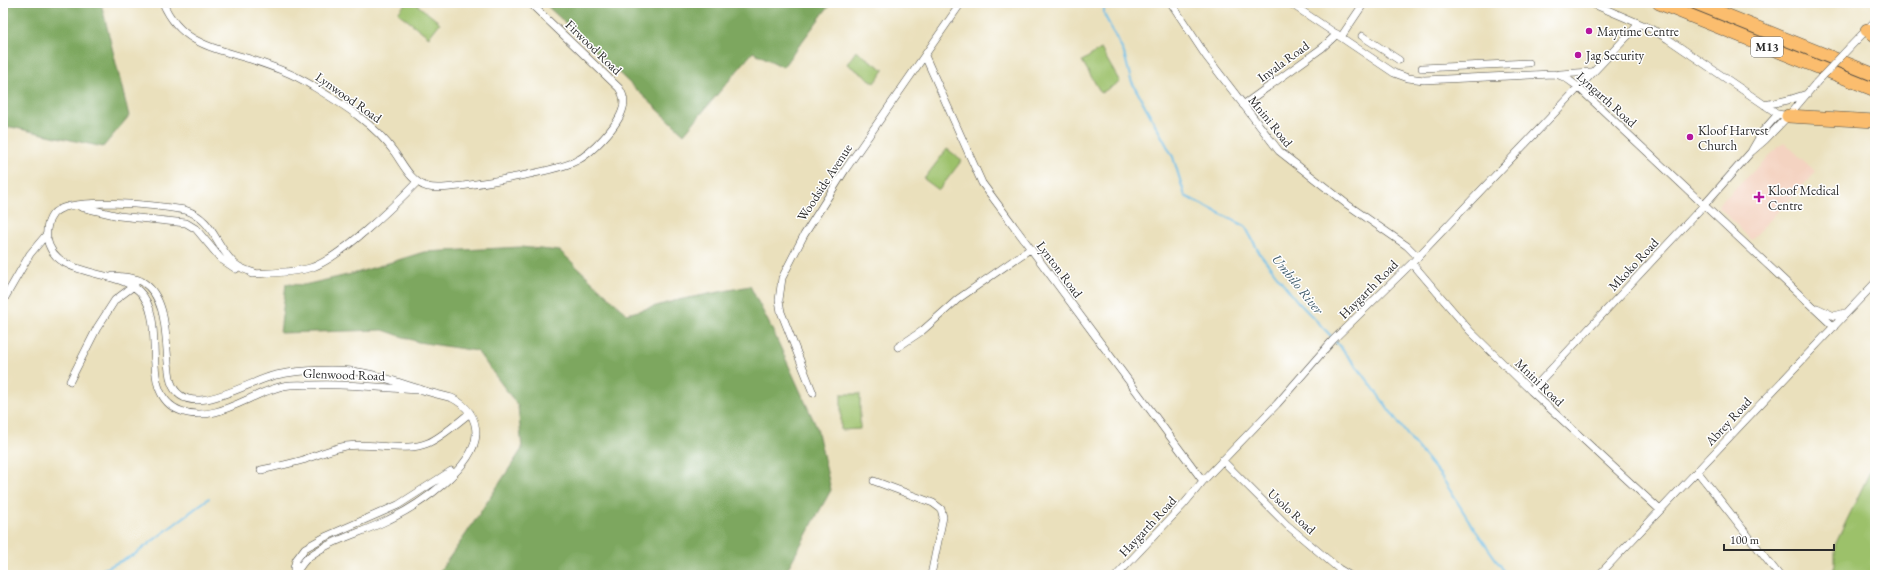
<svg xmlns="http://www.w3.org/2000/svg" width="1878" height="578" viewBox="0 0 1878 578" font-family="'EB Garamond',serif">
	<style>
		.built { fill: #f4d3c1 }
		.green { fill: #9cc16b; stroke: #64764b }
		.forest { fill: #7da75f; stroke: #546945 }
		.lines { fill: none; stroke-linecap: round; stroke-linejoin: round }
		.stream { stroke: #6dbee8; stroke-width: 2 }
		.street-casing { stroke: #484641; stroke-width: 8 }
		.highway-casing { stroke: #484641; stroke-width: 14 }
		.street { stroke: #fff; stroke-width: 7 }
		.highway { stroke: #fbbd6e; stroke-width: 13 }
		.street-bridge-casing { stroke: #484641; stroke-width: 8; stroke-linecap: butt }
		.street-bridge { stroke: #fff; stroke-width: 7 }
		.poi-dot { fill: #b5179e; stroke: #fff; stroke-width: 1.5 }
		.labels { text-anchor: middle; stroke-width: 3; stroke-linejoin: round; paint-order: stroke }
		.shield { fill: #fff; stroke: #6b6b6b; stroke-width: 1 }
		.shield-label { font-size: 12px; font-weight: bold; fill: #2b2b2b }
		.poi-label { font-size: 13px; fill: #2b2b2b; stroke: #fff; text-anchor: start }
		.street-label { font-size: 13px; fill: #2b2b2b; stroke: #fff }
		.water-label { font-size: 14px; font-style: italic; fill: #425e6d; stroke: #fff }
	</style>
	<rect width="100%" height="100%" fill="#fff"/>
	<filter id="ink" filterUnits="userSpaceOnUse"><feTurbulence type="fractalNoise" baseFrequency=".025" numOctaves="2"/><feDisplacementMap in="SourceGraphic" scale="8" xChannelSelector="R" yChannelSelector="G"/><feConvolveMatrix kernelMatrix="1 2 1 2 8 2 1 2 1" color-interpolation-filters="sRGB"/></filter>
	<filter id="wash" filterUnits="userSpaceOnUse"><feTurbulence type="fractalNoise" baseFrequency=".012" numOctaves="4" result="noise"/><feDisplacementMap in="SourceGraphic" scale="16" xChannelSelector="R" yChannelSelector="G"/><feGaussianBlur stdDeviation="0.9" result="paint"/><feColorMatrix in="noise" values="0 0 0 0 0 0 0 0 0 0 0 0 0 0 0 0 0 1.4 0 .05"/><feComposite in="paint" operator="in"/></filter>
	<g filter="url(#wash)">
		<rect width="100%" height="100%" fill="#eae0bc"/>
		<path class="built" d="M1784 142 1816 172 1751 240 1719 207 1720 203Z"/>
		<path class="green" d="M406 3H415L440 23 429 37 398 13Z
			M1101 49 1120 82 1101 93 1082 61Z
			M856 51 884 70 875 83 847 64Z
			M947 149 962 160 939 190 924 179Z
			M841 394H860V429L841 430Z
			M1875 461V575H1831L1835 564V545Z"/>
		<path class="forest" d="M3 3H101L129 116 103 147 11 127 3 130Z
			M544 3H831L783 67 753 52 684 134Z
			M521 247 560 251 627 314 678 300 750 286 773 331 817 428 831 490 784 575H437L466 534 522 449 518 406 477 351 418 342 383 330 280 333 286 284 304 285 356 273 424 252Z"/>
		<g class="lines">
			<path class="stream" d="M1104 3V14L1124 53 1131 80 1173 157 1185 196 1245 226 1260 254 1297 301 1332 337
				M1335 341 1363 374 1411 440 1441 476 1471 524 1507 575
				M91 575 134 555 209 498"/>
		</g>
	</g>
	<g filter="url(#ink)">
		<g class="lines">
			<g class="street-casing">
				<path id="street" d="M163 3C180 43 213 48 250 59 271 66 292 73 311 85 342 104 374 123 395 153 404 166 412 183 428 187 446 192 557 171 576 161 591 154 619 125 623 108 625 101 623 94 619 88L530 3
					M1171 3 1206 56 1279 151 1348 205 1407 246 1418 257
					M1290 3 1394 73 1408 78 1424 80 1553 74C1564 75 1570 81 1578 87L1834 327
					M1591 3 1652 29 1668 39 1778 114 1788 116
					M1362 36 1399 60
					M1341 37 1364 3
					M1849 48 1875 21
					M925 56 982 183 1203 481
					M1422 68 1529 63
					M1560 74 1592 72
					M1243 105 1322 48 1337 34
					M1765 105 1788 100 1807 94
					M1752 150 1763 131 1778 114
					M81 207 119 216 186 223 196 229 221 259 236 269
					M1412 263 1470 331 1531 391 1660 510
					M255 273C248 271 240 268 235 264 215 246 214 219 185 210 162 206 68 195 53 214 48 220 46 230 47 238 54 279 115 268 139 291 170 321 135 394 181 411 216 424 250 393 283 386 293 384 303 385 312 385 348 383 384 388 420 390
					M252 274C271 273 291 273 310 268 338 260 395 205 417 182
					M113 276C122 277 133 277 141 281 173 299 163 353 171 382 185 424 250 380 276 375 299 370 342 368 364 373 383 376 401 384 420 389 430 393 441 395 452 398 466 405 476 417 476 434 475 468 416 507 388 520 362 533 333 539 310 556 303 561 299 568 295 575
					M3 301 30 254 46 235
					M1817 308 1834 316 1845 313
					M898 347 922 331 958 299 1030 249
					M70 381 97 328 115 300 135 285
					M1531 391 1704 205 1751 152 1765 140 1788 116 1816 83
					M813 393 781 312 779 300 782 278 804 235 845 170 961 3
					M1222 460 1287 525 1339 569 1349 575
					M261 470C275 467 289 464 303 460 317 455 331 449 346 446 372 442 405 453 428 443 442 437 458 422 470 413
					M1697 471 1779 575
					M874 481 933 503 941 509 943 517 931 575
					M294 575V568L296 560 305 548 325 537 398 505 451 471
					M1117 575 1184 504 1203 481 1277 404 1333 340 1412 263 1639 24
					M1599 575 1875 283"/>
			</g>
			<g class="highway-casing">
				<path id="highway" d="M1659 3 1875 90
					M1696 3 1875 75
					M1867 30 1875 35
					M1788 116 1875 121"/>
			</g>
			<use href="#street" class="street"/>
			<use href="#highway" class="highway"/>
			<g class="street-bridge-casing">
				<path id="street-bridge" d="M1816 83 1849 48"/>
			</g>
			<use href="#street-bridge" class="street-bridge"/>
		</g>
	</g>
	<g class="poi-dot">
		<circle cx="1589" cy="31" r="4"/>
		<circle cx="1578" cy="55" r="4"/>
		<circle cx="1690" cy="137" r="4"/>
		<path d="M1757 191h4v4h4v4h-4v4h-4v-4h-4v-4h4z"/>
	</g>
	<g class="labels">
		<rect class="shield" x="1751" y="37" width="32" height="20" rx="3"/>
		<g class="shield-label">
			<text x="1767" y="51">M13</text>
		</g>
		<g class="poi-label">
			<text x="1597" y="36">Maytime Centre</text>
			<text x="1586" y="60">Jag Security</text>
			<text x="1698" y="135">Kloof Harvest<tspan x="1698" dy="15">Church</tspan></text>
			<text x="1768" y="195">Kloof Medical<tspan x="1768" dy="15">Centre</tspan></text>
		</g>
		<g class="street-label">
			<text transform="translate(594 47) rotate(44)" y="5">Firwood Road</text>
			<text transform="translate(1283 61) rotate(-36)" y="5">Inyala Road</text>
			<text transform="translate(349 97) rotate(35)" y="5">Lynwood Road</text>
			<text transform="translate(1607 99) rotate(42)" y="5">Lyngarth Road</text>
			<text transform="translate(1271 121) rotate(51)" y="5">Mnini Road</text>
			<text transform="translate(824 182) rotate(-57)" y="5">Woodside Avenue</text>
			<text transform="translate(1633 264) rotate(-47)" y="5">Mkoko Road</text>
			<text transform="translate(1060 269) rotate(53)" y="5">Lynton Road</text>
			<text transform="translate(1368 289) rotate(-45)" y="5">Haygarth Road</text>
			<text transform="translate(344 374) rotate(2)" y="5">Glenwood Road</text>
			<text transform="translate(1540 382) rotate(44)" y="5">Mnini Road</text>
			<text transform="translate(1728 421) rotate(-47)" y="5">Abrey Road</text>
			<text transform="translate(1292 511) rotate(43)" y="5">Usolo Road</text>
			<text transform="translate(1147 526) rotate(-47)" y="5">Haygarth Road</text>
		</g>
		<g class="water-label">
			<text transform="translate(1298 284) rotate(51)" y="5">Umbilo River</text>
		</g>
	</g>
	<rect width="1878" height="578" fill="none" stroke="#fff" stroke-width="16"/>
	<path d="M1724 544v6h110v-6" fill="none" stroke="#2b2b2b" stroke-width="2"/>
	<text x="1730" y="544" font-size="12" fill="#2b2b2b" stroke="#ffffff" stroke-width="3" paint-order="stroke">100 m</text>
</svg>
